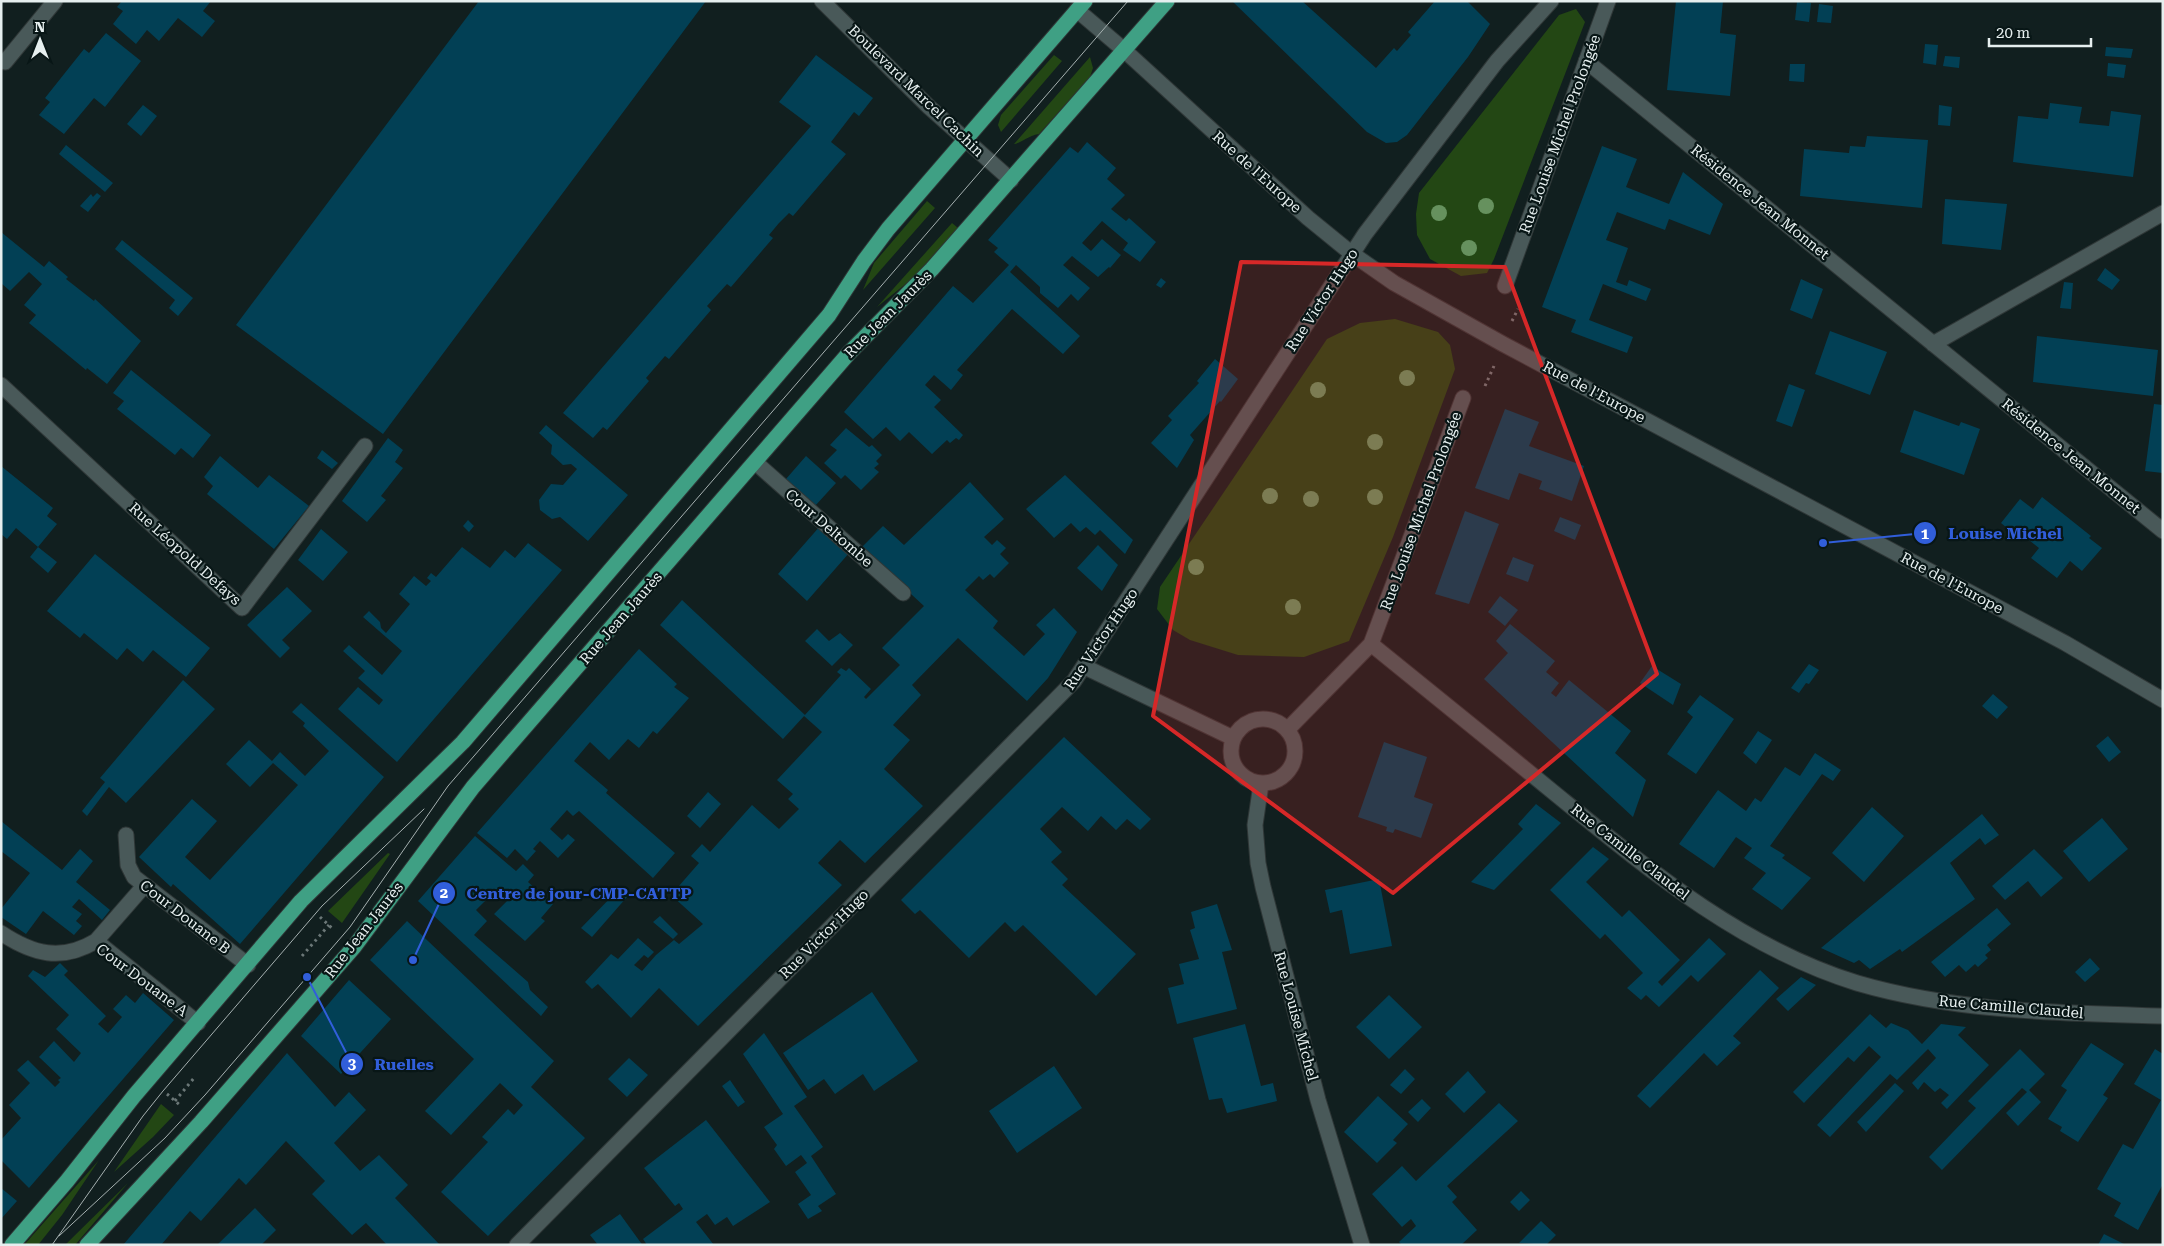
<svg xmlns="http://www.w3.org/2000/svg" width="2164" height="1246" viewBox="0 0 2164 1246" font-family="'Roboto Serif',serif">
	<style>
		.green { fill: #234714 }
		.building { fill: #024055 }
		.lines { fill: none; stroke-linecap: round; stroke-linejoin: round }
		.minor-casing { stroke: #2f3737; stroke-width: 17 }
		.major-casing { stroke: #2f3737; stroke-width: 17 }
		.path { stroke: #6b7777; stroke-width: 3; stroke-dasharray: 2.5 4; stroke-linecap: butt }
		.minor { stroke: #495959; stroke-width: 15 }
		.major { stroke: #3fa084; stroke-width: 15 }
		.tram { stroke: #a5b0b0; stroke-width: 1 }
		.tree { fill: #66915e }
		.marked { fill: #d62828; fill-opacity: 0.2; stroke: #d62828; stroke-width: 4; stroke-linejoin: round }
		.labels { text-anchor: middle; stroke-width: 4.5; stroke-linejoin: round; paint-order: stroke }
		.street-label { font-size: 15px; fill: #e6efef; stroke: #081616 }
		.leader { fill: none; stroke: #315eda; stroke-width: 2 }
		.callout-dot { fill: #315eda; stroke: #081616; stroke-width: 2 }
		.mark-label { font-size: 15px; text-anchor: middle; font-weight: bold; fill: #fff }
		.callout-label { font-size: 16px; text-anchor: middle; font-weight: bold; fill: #315eda; stroke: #081616; stroke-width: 4.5; stroke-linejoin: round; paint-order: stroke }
	</style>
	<rect width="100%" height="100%" fill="#111f1f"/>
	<path class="green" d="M1576 9 1585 22 1494 259 1487 273 1461 276 1430 259 1417 235 1416 214 1419 193 1559 15Z
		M1054 55 1062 61 1001 132 998 125 1001 115Z
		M1090 57 1093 68 1090 77 1039 134C1027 136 1022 143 1014 144Z
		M927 201 935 208 863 290 874 263Z
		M952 223 958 228 913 278 877 307Z
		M1395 319 1438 332 1450 345 1455 369 1393 537 1349 641 1304 657 1238 655 1190 640 1173 630 1157 609 1160 587 1327 339 1360 323Z
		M388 853 390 854 342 923 328 911Z
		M161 1104 174 1115 153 1137 114 1172Z
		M99 1160 62 1215 38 1245H24Z
		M128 1183 75 1245H65Z"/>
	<path class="building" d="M122 1H211L203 11 215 21 202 37 178 18 159 41 147 30 136 44 113 24 123 11 117 7Z
		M479 1H706L383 434 236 325Z
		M1232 1H1302L1376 68 1394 48 1397 51 1411 35 1408 32 1435 1H1467L1490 24 1468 57 1407 135 1397 142 1386 143 1367 132Z
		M1676 1H1723L1720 33 1736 35 1730 96 1667 90Z
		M1797 2 1811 3 1809 22 1795 20Z
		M1819 4 1833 6 1831 23 1817 22Z
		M106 33 141 61 105 107 94 98 64 134 39 115 50 102 45 98 84 49 89 53Z
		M1925 44 1938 45 1936 65 1923 63Z
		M2106 47 2133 49 2131 58 2105 56Z
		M816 55 873 98 859 116 854 112 831 142 846 154 793 216 789 213 779 223 769 235 773 238 731 287 727 284 707 306 711 310 669 359 665 356 646 378 649 381 607 430 603 427 593 438 563 413 811 126 779 102Z
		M1945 56 1960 57 1959 68 1943 66Z
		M2108 63 2126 65 2124 78 2107 76Z
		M1790 64H1805L1804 82 1789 81Z
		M2050 103 2082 107 2079 123 2109 126 2111 111 2141 115 2133 177 2013 162 2018 116 2048 119Z
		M143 105 157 116 141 136 127 124Z
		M1939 105 1952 107 1950 126 1938 125Z
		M1867 136 1928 140 1922 208 1800 196 1804 149 1849 153 1850 146 1865 147Z
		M1087 142 1116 168 1107 179 1125 195 1111 209 1126 221 1129 218 1156 242 1140 262 1123 250 1128 243 1102 221 1082 243 1091 251 1102 239 1121 255 1110 268 1109 267 1098 277 1072 256 1063 265 1090 288 1078 301 1071 294 1058 308 1040 293V287L1016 265 1010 272 1080 336 1063 354 1012 309 957 370 963 375 951 390 934 375 925 385 941 400 934 407 963 435 959 440 956 438 950 443 947 440 932 454 909 432 900 441 886 427 873 439 844 412 953 286 973 303 1009 265 994 252 998 248 988 240 1070 147 1078 153Z
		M66 145 113 183 105 192 59 154Z
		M1602 146 1637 159 1626 187 1669 204 1683 172 1723 204 1710 235 1669 219 1665 230 1617 212 1606 240 1628 248 1616 282 1627 286 1629 280 1651 289 1646 301 1603 284 1589 320 1633 337 1627 353 1571 332 1576 320 1542 307Z
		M97 193 101 196 88 212 80 206 91 194 93 197Z
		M1945 199 2007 204 2001 250 1942 244Z
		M1 232 44 267 49 261 68 277 66 279 94 301 95 299 141 341 107 384 87 368 86 370 29 323 36 315 24 305 42 284 29 272 10 291 1 283Z
		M122 240 193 298 178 316 169 308 175 300 115 249Z
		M2105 268 2120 280 2112 290 2097 280Z
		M1161 278 1166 282 1161 288 1156 285Z
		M1801 279 1823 289 1812 319 1790 310Z
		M2064 282 2073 283 2071 309 2060 308Z
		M1830 331 1887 352 1870 395 1815 374Z
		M2037 336 2158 350 2153 396 2033 382Z
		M1215 359 1238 379 1221 402 1220 401 1190 435 1194 440 1177 468 1151 443 1172 420 1168 416 1199 383 1197 381Z
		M131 370 211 435 193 458 181 448 175 455 117 409 124 401 113 393Z
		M1789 384 1805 390 1792 427 1776 421Z
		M2154 404 2163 405V473L2145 471Z
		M1505 409 1539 422 1529 446 1584 466 1572 501 1539 489 1542 481 1519 473 1509 500 1475 488Z
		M1914 410 1959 426 1961 422 1980 429 1964 475 1900 452Z
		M546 425 628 495 588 541 560 517 552 519 540 510 539 500 551 484 563 485 577 469 571 464 563 465 551 454 552 445 539 433Z
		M846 428 869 447 872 445 882 455 876 461 879 464 874 468 879 472 861 490 845 475 841 479 824 463 837 450 830 445Z
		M388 438 403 450 395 462 403 468 381 496 386 500 367 522 342 501Z
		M322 450 338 463 332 469 317 458Z
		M220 456 258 488 269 475 309 506 274 549 207 494 213 486 204 477Z
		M806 456 836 483 815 506 786 479Z
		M1 466 53 508 47 516 57 524 38 547 57 562 48 573 30 557 38 547 16 528 7 539 1 534Z
		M1065 475 1133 540 1125 554 1100 530 1095 535 1086 527 1080 532 1071 523 1054 538 1026 509Z
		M970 482 1004 519 984 537 992 545 997 540 1006 548 1000 554 1009 563 994 578 990 574 983 580 979 576 965 590 998 621 993 628 1024 656 1045 634 1036 625 1054 608 1077 632 1048 678 1027 701 958 638 912 685 921 695 893 725 910 740 884 769 923 806 865 863 840 840 818 863 842 885 698 1026 659 988 631 1018 598 984 592 989 585 982 611 954 618 959 638 938 654 952 648 958 644 955 634 965 642 971 656 955 674 940 679 944 703 924 671 895 699 863 691 856 702 844 710 852 752 805 779 829 799 809 788 799 793 794 777 780 822 732 804 716 841 675 837 672 841 668 846 671 849 668 871 689 864 697 866 699 900 665 882 648 924 606 861 548 883 526 904 545Z
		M2042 497 2091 536 2089 538 2102 548 2082 571 2070 561 2057 578 2031 558 2039 548 2016 530 2013 533 2001 523 2020 499 2033 509Z
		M1465 511 1499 524 1469 604 1435 594Z
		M1560 517 1581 525 1575 540 1554 531Z
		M468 520 474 526 469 532 463 526Z
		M821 525 850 552 807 601 778 574Z
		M321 529 348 552 323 581 298 560Z
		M528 543 562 570 397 762 338 709 358 687 379 705 383 700 358 678 365 671 343 651 349 645 382 675 402 651 363 617 369 611 380 622 381 628 386 633 410 604 399 594 414 576 426 586 431 581 427 578 431 573 436 577 462 547 490 568 505 550 515 558Z
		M1098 545 1118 565 1102 591 1077 568Z
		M95 554 210 648 186 677 153 650 143 662 127 648 117 660 84 633 80 638 47 611Z
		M1513 557 1534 565 1528 582 1506 574Z
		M287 587 312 611 282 640 290 648 280 658 247 625Z
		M1500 596 1518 610 1505 626 1488 612Z
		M682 600 805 715 783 739 660 625Z
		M1510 624 1555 661 1546 672 1559 683 1551 693 1556 697 1569 680 1631 731 1615 753 1646 780 1633 817 1484 679 1508 653 1496 641Z
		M817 629 829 641 840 633 853 645 832 666 805 641Z
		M639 649 677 684 674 687 689 698 657 734 653 731 639 748 628 739 609 760 590 742 574 761 608 790 606 793 675 853 653 878 579 811 573 816 567 810 550 829 562 840 568 834 575 840 558 858 540 841 533 849 536 851 527 861 515 849 507 858 477 833Z
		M1809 664 1819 670 1809 684 1806 683 1799 693 1791 688Z
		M1652 666 1681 684 1673 705 1640 683Z
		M183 680 215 709 126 803 109 787 87 816 82 811 105 782 100 778Z
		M1993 694 2008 707 1997 719 1982 706Z
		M1700 695 1734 719 1696 774 1667 754 1693 717 1687 712Z
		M301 703 384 777 240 944 173 884 171 887 139 857 192 799 217 821 185 857 210 880 298 785 273 763 250 787 226 764 249 740 272 761 280 752 305 776 329 751 303 726 305 723 292 712Z
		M1758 731 1772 740 1756 764 1743 753Z
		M2108 736 2121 752 2109 762 2096 746Z
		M1064 737 1151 819 1140 830 1127 819 1116 830 1101 816 1088 831 1062 807 1040 829 1062 852 1051 862 1068 879 1062 885 1136 954 1096 996 1023 925 1015 932 1005 922 969 958 920 910 915 914 901 900Z
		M1384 742 1427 757 1414 797 1433 804 1421 838 1395 829 1393 833 1386 831 1387 827 1358 817Z
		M1815 753 1841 770 1833 781 1822 774 1770 846 1785 855 1782 858 1811 878 1782 910 1752 889 1766 873 1744 858 1752 848 1736 837 1714 868 1679 844 1718 790 1746 811 1755 798 1761 802 1785 767 1800 776Z
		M708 792 721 804 700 828 687 816Z
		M1536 804 1561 823 1494 890 1471 882 1523 829 1518 824Z
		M1872 807 1904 836 1864 882 1832 853Z
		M1982 814 1999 835 1985 845 1980 838 1950 863 1975 899 1902 952 1900 949 1870 969 1859 960 1854 963 1821 948Z
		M2102 818 2128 849 2089 882 2063 851Z
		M1 821 62 870 80 849 93 861 76 882 110 910 102 920 79 899 72 907 82 914 76 921 82 926 74 935 43 911 26 934 1 917V909L30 873 1 851Z
		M475 836 516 871 523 864 534 875 528 882 553 904 541 918 545 921 525 941 494 914 507 901 495 891 476 910 487 921 474 935 528 982 530 990 548 1007 541 1016 418 901Z
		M1593 847 1609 859 1586 882 1622 917 1629 910 1680 960 1658 982 1662 986 1709 938 1726 954 1698 982 1691 975 1659 1007 1646 995 1641 1000 1627 988 1643 973 1605 934 1600 939 1550 890Z
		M2034 849 2063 878 2041 897 2028 881 2005 900 1992 886Z
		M1379 879 1392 946 1350 954 1342 910 1330 913 1325 890Z
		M618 890 627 897 592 937 581 928Z
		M1217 904 1232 950 1222 952 1237 1009 1177 1024 1168 988 1184 984 1179 964 1199 959 1190 930 1195 928 1191 912Z
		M1997 908 2011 924 1987 945 1991 950 1985 955 1988 958 1978 967 1975 964 1966 972 1959 965 1945 977 1931 962Z
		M660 916 678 934 673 939 653 922Z
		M407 921 554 1061 531 1087 585 1138 488 1236 441 1192 488 1142 482 1137 508 1109 514 1115 523 1105 500 1083 451 1135 425 1111 474 1059 370 960Z
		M2090 958 2100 969 2085 982 2075 972Z
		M60 963 68 971 64 975 106 1016 98 1024 108 1033 122 1017 113 1009 126 995 135 1003 143 993 174 1020 29 1188 1 1160V1140L21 1118 9 1105 30 1083 17 1070 28 1060 55 1087 60 1082 58 1080 61 1078 39 1057 54 1041 74 1062 81 1053 56 1029 69 1015 28 976 33 970 45 977Z
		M1760 970 1779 988 1733 1036 1741 1043 1717 1066 1704 1053 1650 1108 1637 1096Z
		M1801 977 1816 985 1788 1011 1776 999Z
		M349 980 391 1019 341 1074 301 1036Z
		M872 992 918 1061 874 1091 863 1074 835 1094 824 1079 808 1090 783 1053Z
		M1389 995 1422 1027 1389 1059 1356 1027Z
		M1870 1014 1886 1028 1891 1023 1908 1030 1922 1044 1941 1024 1966 1027 1958 1035 1989 1065 1947 1109 1941 1103 1949 1095 1940 1088 1935 1092 1924 1082 1918 1090 1912 1083 1936 1058 1928 1049 1897 1080 1890 1074 1830 1137 1817 1125 1881 1057 1869 1046 1854 1062 1848 1057 1804 1103 1793 1092Z
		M1245 1024 1261 1086 1273 1083 1277 1101 1227 1113 1222 1098 1209 1100 1193 1038Z
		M764 1033 807 1097 794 1106 823 1147 811 1156 836 1194 818 1206 822 1211 808 1219 798 1204 811 1195 795 1172 807 1163 801 1155 786 1166 774 1149 777 1145 764 1127 783 1114 743 1054Z
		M2091 1043 2124 1064 2103 1095 2108 1098 2078 1142 2060 1131 2062 1127 2048 1119 2067 1090 2061 1086Z
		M2020 1049 2045 1074 2029 1090 2041 1102 2018 1126 2006 1113 2027 1092 2022 1088 1942 1170 1929 1157 1976 1108 1968 1101Z
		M2155 1049 2163 1054V1184L2138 1230 2114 1216 2121 1203 2097 1189 2123 1144 2133 1149 2161 1100 2134 1084Z
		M287 1053 335 1107 349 1092 366 1110 334 1143 360 1171 379 1155 408 1185 395 1198 440 1245H387L366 1223 352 1235 312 1194 325 1181 286 1141 246 1185 239 1178 201 1221 190 1211 161 1245H123Z
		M629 1058 648 1075 627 1097 608 1079Z
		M1054 1066 1082 1108 1017 1153 989 1111Z
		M1405 1069 1415 1079 1401 1094 1390 1085Z
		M1468 1071 1486 1092 1464 1113 1445 1094Z
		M730 1080 745 1102 738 1107 722 1086Z
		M1895 1083 1904 1091 1866 1132 1857 1122Z
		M1378 1096 1408 1124 1393 1140 1397 1143 1377 1163 1344 1132Z
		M1422 1099 1431 1108 1418 1122 1408 1112Z
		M1499 1103 1518 1121 1447 1186 1457 1197 1452 1202 1477 1230 1461 1245H1402L1399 1242 1416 1226 1411 1219 1402 1227 1372 1194 1402 1166 1416 1181Z
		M706 1120 770 1202 733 1226 727 1217 715 1225 707 1214 696 1222 714 1245H647L643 1239 683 1209 679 1203 675 1206 644 1168Z
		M1 1188 17 1201 1 1219Z
		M1521 1191 1530 1200 1519 1211 1510 1202Z
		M255 1208 276 1230 261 1245H217Z
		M620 1214 641 1243 643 1245H598L590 1235Z
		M1541 1221 1556 1235 1546 1245 1519 1243Z
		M2104 1234 2126 1245H2098Z"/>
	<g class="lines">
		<g class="minor-casing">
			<path id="minor" d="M822 1 929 107 1011 180
				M1077 10 1124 50 1308 218 1351 253 1394 283 1503 344 2065 643 2163 700
				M1586 61 2163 531
				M5 62 55 1
				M1505 286 1608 1
				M1933 344 2163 213
				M1 385 242 608 365 446
				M756 463 903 593
				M1371 644C1434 695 1496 745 1558 796 1649 870 1743 948 1857 983 1956 1012 2060 1013 2163 1016
				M1085 667 1233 738
				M1231 751a32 32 0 1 1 64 0a32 32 0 1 1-64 0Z
				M1287 730 1371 644 1463 398
				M1261 784 1255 825 1258 863 1263 887 1318 1100 1362 1245
				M126 835 128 865 134 877 248 965
				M1 933C33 954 61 962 96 941L198 1023
				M96 941 144 886
				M517 1245 1074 681 1365 234 1497 61 1551 1"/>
		</g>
		<g class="major-casing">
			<path id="major" d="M12 1245 67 1181 134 1096 301 901 463 742 829 315 864 261 888 229 1085 1
				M87 1245 201 1122 354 947 473 787 849 353 932 269 1167 1"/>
		</g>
		<path class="path" d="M1512 321 1518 309
			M1485 386 1494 366
			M320 917 334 930
			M302 956 329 925
			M167 1094 181 1106
			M175 1101 194 1078"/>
		<use href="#minor" class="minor"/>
		<use href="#major" class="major"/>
		<path class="tram" d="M59 1236 165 1138 205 1095 350 927 448 786 1128 1
			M52 1245 143 1116 163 1091 322 906 424 809"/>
	</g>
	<g class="tree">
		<circle cx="1486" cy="206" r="8"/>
		<circle cx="1439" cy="213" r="8"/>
		<circle cx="1469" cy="248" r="8"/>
		<circle cx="1407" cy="378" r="8"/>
		<circle cx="1318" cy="390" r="8"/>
		<circle cx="1375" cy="442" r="8"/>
		<circle cx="1270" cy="496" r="8"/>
		<circle cx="1375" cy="497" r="8"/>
		<circle cx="1311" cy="499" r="8"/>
		<circle cx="1196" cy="567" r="8"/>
		<circle cx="1293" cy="607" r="8"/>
	</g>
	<path class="marked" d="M1241 262 1505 267 1657 674 1393 893 1153 716Z"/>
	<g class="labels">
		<g class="street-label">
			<text transform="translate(916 91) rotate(44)" y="5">Boulevard Marcel Cachin</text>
			<text transform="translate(1560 134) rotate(-70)" y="5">Rue Louise Michel Prolongée</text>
			<text transform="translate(1257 172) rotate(42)" y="5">Rue de l'Europe</text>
			<text transform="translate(1760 202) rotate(39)" y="5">Résidence Jean Monnet</text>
			<text transform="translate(1322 300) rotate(-57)" y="5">Rue Victor Hugo</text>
			<text transform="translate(888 314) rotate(-45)" y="5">Rue Jean Jaurès</text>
			<text transform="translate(1594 392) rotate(28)" y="5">Rue de l'Europe</text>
			<text transform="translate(2071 456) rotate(39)" y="5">Résidence Jean Monnet</text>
			<text transform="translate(1421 511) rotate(-70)" y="5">Rue Louise Michel Prolongée</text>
			<text transform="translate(829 528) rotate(41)" y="5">Cour Deltombe</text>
			<text transform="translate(185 554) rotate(42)" y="5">Rue Léopold Defays</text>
			<text transform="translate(1952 583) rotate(28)" y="5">Rue de l'Europe</text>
			<text transform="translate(621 618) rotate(-49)" y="5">Rue Jean Jaurès</text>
			<text transform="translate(1101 639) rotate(-56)" y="5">Rue Victor Hugo</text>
			<text transform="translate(1630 852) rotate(38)" y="5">Rue Camille Claudel</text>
			<text transform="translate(185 917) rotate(38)" y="5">Cour Douane B</text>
			<text transform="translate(364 930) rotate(-52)" y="5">Rue Jean Jaurès</text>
			<text transform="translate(824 934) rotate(-45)" y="5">Rue Victor Hugo</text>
			<text transform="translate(142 980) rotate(37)" y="5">Cour Douane A</text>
			<text transform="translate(2011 1007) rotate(5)" y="5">Rue Camille Claudel</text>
			<text transform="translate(1296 1016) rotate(75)" y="5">Rue Louise Michel</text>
		</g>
	</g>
	<path class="leader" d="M1823 543L1925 533M413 960L444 893M307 977L352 1064"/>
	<g class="callout-dot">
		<circle cx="1823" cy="543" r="5"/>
		<circle cx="413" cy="960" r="5"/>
		<circle cx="307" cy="977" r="5"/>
		<circle cx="1925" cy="533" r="12"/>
		<circle cx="444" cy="893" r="12"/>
		<circle cx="352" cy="1064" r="12"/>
	</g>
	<g class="mark-label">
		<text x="1925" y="539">1</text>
		<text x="444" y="898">2</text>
		<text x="352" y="1069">3</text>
	</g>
	<g class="callout-label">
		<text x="2005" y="539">Louise Michel</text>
		<text x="579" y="899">Centre de jour-CMP-CATTP</text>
		<text x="404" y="1070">Ruelles</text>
	</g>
	<rect width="2164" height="1246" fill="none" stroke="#e6efef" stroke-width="5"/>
	<g transform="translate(40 40)" stroke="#081616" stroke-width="4" paint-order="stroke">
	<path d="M0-4L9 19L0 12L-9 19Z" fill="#e6efef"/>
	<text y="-8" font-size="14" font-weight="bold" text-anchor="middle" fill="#e6efef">N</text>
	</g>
	<path d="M1989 38v8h102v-8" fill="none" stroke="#e6efef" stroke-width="2.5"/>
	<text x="1996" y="38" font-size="15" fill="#e6efef" stroke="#081616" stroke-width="4" paint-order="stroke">20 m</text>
</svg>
